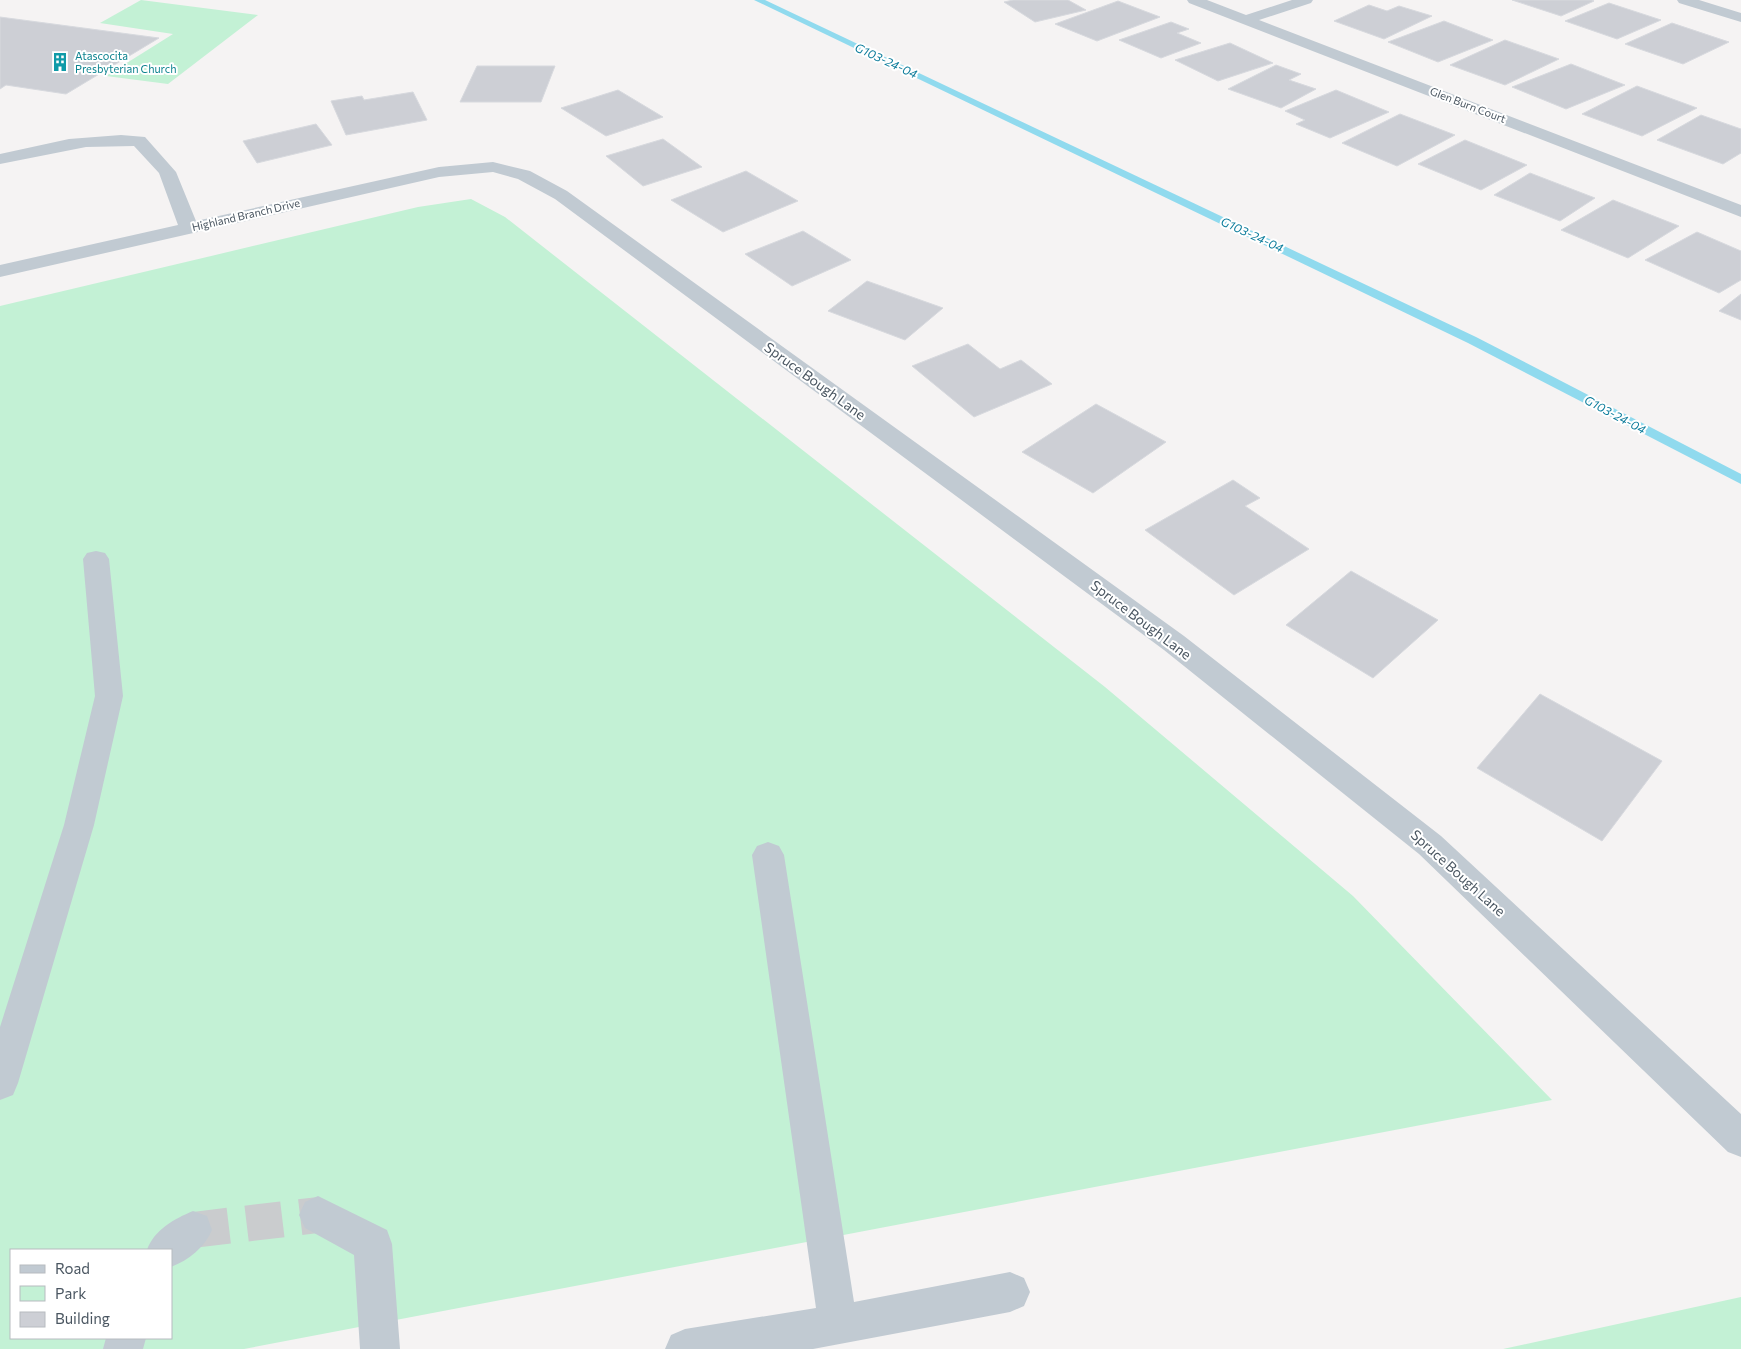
<svg xmlns="http://www.w3.org/2000/svg" width="1741" height="1349" viewBox="0 0 1741 1349" font-family="Commissioner,sans-serif">
	<style>
		.green { fill: #c3f1d5; fill-rule: evenodd }
		.lines { fill: none; stroke-linecap: round; stroke-linejoin: round }
		.stream { fill: #90daee; fill-rule: evenodd }
		.building { fill: #cdcfd5; stroke: #d7d9de }
		.minor-tunnel { stroke: #caccce; stroke-width: 36; stroke-dasharray: 36 18; stroke-linecap: butt }
		.minor { fill: #c1cad2; fill-rule: evenodd }
		.labels { text-anchor: middle; stroke-width: 4; stroke-linejoin: round; paint-order: stroke }
		.far-culture-label { font-size: 11px; fill: #0d838f; stroke: #fff; text-anchor: start }
		.far-street-label { font-size: 11px; fill: #4a5661; stroke: #fff }
		.far-water-label { font-size: 12px; font-style: italic; fill: #0c7c9b; stroke: #fff }
		.street-label { font-size: 14px; fill: #4a5661; stroke: #fff }
	</style>
	<rect width="100%" height="100%" fill="#f5f3f3"/>
	<path class="green" d="M141 0 258 15 168 84 106 76 173 34 100 23Z
		M471 199 505 217 1105 687 1353 896 1552 1100 244 1349H0V306L418 207ZM11 1250H171V1338H11Z
		M1741 1297V1349H1503Z"/>
	<g class="lines">
		<path class="stream" d="M754 0H765L1476 337 1741 474V484L1468 343Z"/>
	</g>
	<path class="building" d="M1013 0H1068L1086 10 1035 22 1004 2Z
		M1512 0H1592L1594 1 1561 16Z
		M1118 1 1160 17 1097 41 1055 24Z
		M1609 3 1661 20 1617 39 1565 21Z
		M1369 5 1387 11 1399 6 1432 16 1384 39 1334 21Z
		M0 17 159 38 66 94 6 85 0 89Z
		M1444 21 1493 40 1438 62 1388 42Z
		M1171 22 1189 29 1177 33 1201 43 1161 58 1119 40Z
		M1672 23 1729 42 1683 64 1625 44Z
		M1505 40 1559 59 1505 85 1450 65Z
		M1230 43 1273 63 1218 81 1175 60Z
		M1571 64 1625 85 1566 109 1512 87Z
		M1276 65 1301 74 1289 80 1316 89 1281 108 1228 89Z
		M477 66H555L541 102H460Z
		M1637 86 1697 108 1642 136 1582 114Z
		M618 90 663 117 606 136 561 108Z
		M1336 90 1389 112 1330 138 1296 124 1305 120 1285 111Z
		M413 92 427 120 346 135 331 101 362 96 364 100Z
		M1400 114 1455 135 1397 166 1342 143Z
		M1701 115 1741 129V153L1723 164 1657 140Z
		M316 124 332 145 257 163 243 141Z
		M663 139 702 167 643 186 606 156Z
		M1465 140 1527 165 1481 190 1418 164Z
		M746 171 798 201 723 232 671 200Z
		M1530 173 1595 198 1560 221 1494 195Z
		M1613 200 1679 226 1628 258 1561 230Z
		M803 231 851 260 792 286 745 254Z
		M1697 232 1741 251V280L1719 293 1645 260Z
		M867 281 943 308 905 340 828 311Z
		M1741 294V320L1719 311Z
		M968 344 1000 369 1021 360 1052 384 974 417 912 366Z
		M1096 404 1166 442 1093 493 1022 452Z
		M1233 480 1260 498 1245 506 1309 549 1234 595 1145 530Z
		M1351 571 1438 620 1373 678 1286 625Z
		M1540 694 1662 761 1602 841 1477 768Z"/>
	<g class="lines">
		<path class="minor-tunnel" d="M193 1230 318 1215"/>
		<path class="minor" d="M1187 0H1207L1246 15 1292 0H1313L1311 3 1259 20 1741 205V217L1189 3Z
			M1677 0H1699L1741 13V22L1679 3Z
			M121 135 145 137 176 172 196 221 439 167 493 162 530 171 567 191 1184 636 1441 836 1741 1114V1157L1728 1152 1419 854 1164 650 555 199 518 179 493 172 439 177 0 277V265L178 225 159 173 134 146 86 147 0 164V154L69 139Z
			M96 551 105 553 109 559 123 696 94 825 18 1083 13 1095 0 1100V1027L64 825 95 696 83 559 87 553Z
			M768 842 779 846 784 855 854 1302 1010 1272 1024 1278 1030 1292 1024 1306 1010 1312 813 1349H665L671 1335 685 1329 816 1308 752 855 757 846Z
			M318 1196 387 1230 392 1244 400 1349H360L354 1255 305 1228 299 1215 305 1202Z
			M193 1211 207 1216 212 1230C205 1247 189 1260 171 1267V1250H147C154 1230 174 1219 193 1211Z
			M106 1338H146L143 1349H103Z"/>
	</g>
	<defs>
		<g id="building-bare" transform="scale(1.5)"><path d="M-4-6H4V6H1V3H-1V6H-4ZM-2.5-4.3h1.7v1.8h-1.7ZM.8-4.3h1.7v1.8H.8ZM-2.5-1h1.7V.8h-1.7ZM.8-1h1.7V.8H.8Z" fill="#0f9aa8" stroke="#fff" stroke-width="2.5" paint-order="stroke"/></g>
	</defs>
	<g fill-rule="evenodd">
		<use href="#building-bare" x="60" y="62"/>
	</g>
	<g class="labels">
		<g class="far-culture-label">
			<text x="75" y="60">Atascocita<tspan x="75" dy="13">Presbyterian Church</tspan></text>
		</g>
		<g class="far-street-label">
			<text transform="translate(1468 105) rotate(21)" y="4">Glen Burn Court</text>
			<text transform="translate(246 215) rotate(-13)" y="4">Highland Branch Drive</text>
		</g>
		<g class="far-water-label">
			<text transform="translate(886 61) rotate(25)" y="4">G103-24-04</text>
			<text transform="translate(1252 235) rotate(25)" y="4">G103-24-04</text>
			<text transform="translate(1615 415) rotate(28)" y="4">G103-24-04</text>
		</g>
		<g class="street-label">
			<text transform="translate(815 381) rotate(36)" y="5">Spruce Bough Lane</text>
			<text transform="translate(1141 620) rotate(37)" y="5">Spruce Bough Lane</text>
			<text transform="translate(1458 873) rotate(42)" y="5">Spruce Bough Lane</text>
		</g>
	</g>
	<rect x="10" y="1249" width="162" height="90" fill="#ffffff" stroke="#b7bbc0"/>
	<rect x="20" y="1265" width="25" height="8" fill="#c1cad2" stroke="#b7bbc0"/>
	<text x="55" y="1274" font-size="15" fill="#4a5661">Road</text>
	<rect x="20" y="1286" width="25" height="15" fill="#c3f1d5" stroke="#b7bbc0"/>
	<text x="55" y="1299" font-size="15" fill="#4a5661">Park</text>
	<rect x="20" y="1312" width="25" height="15" fill="#cdcfd5" stroke="#b7bbc0"/>
	<text x="55" y="1324" font-size="15" fill="#4a5661">Building</text>
</svg>
